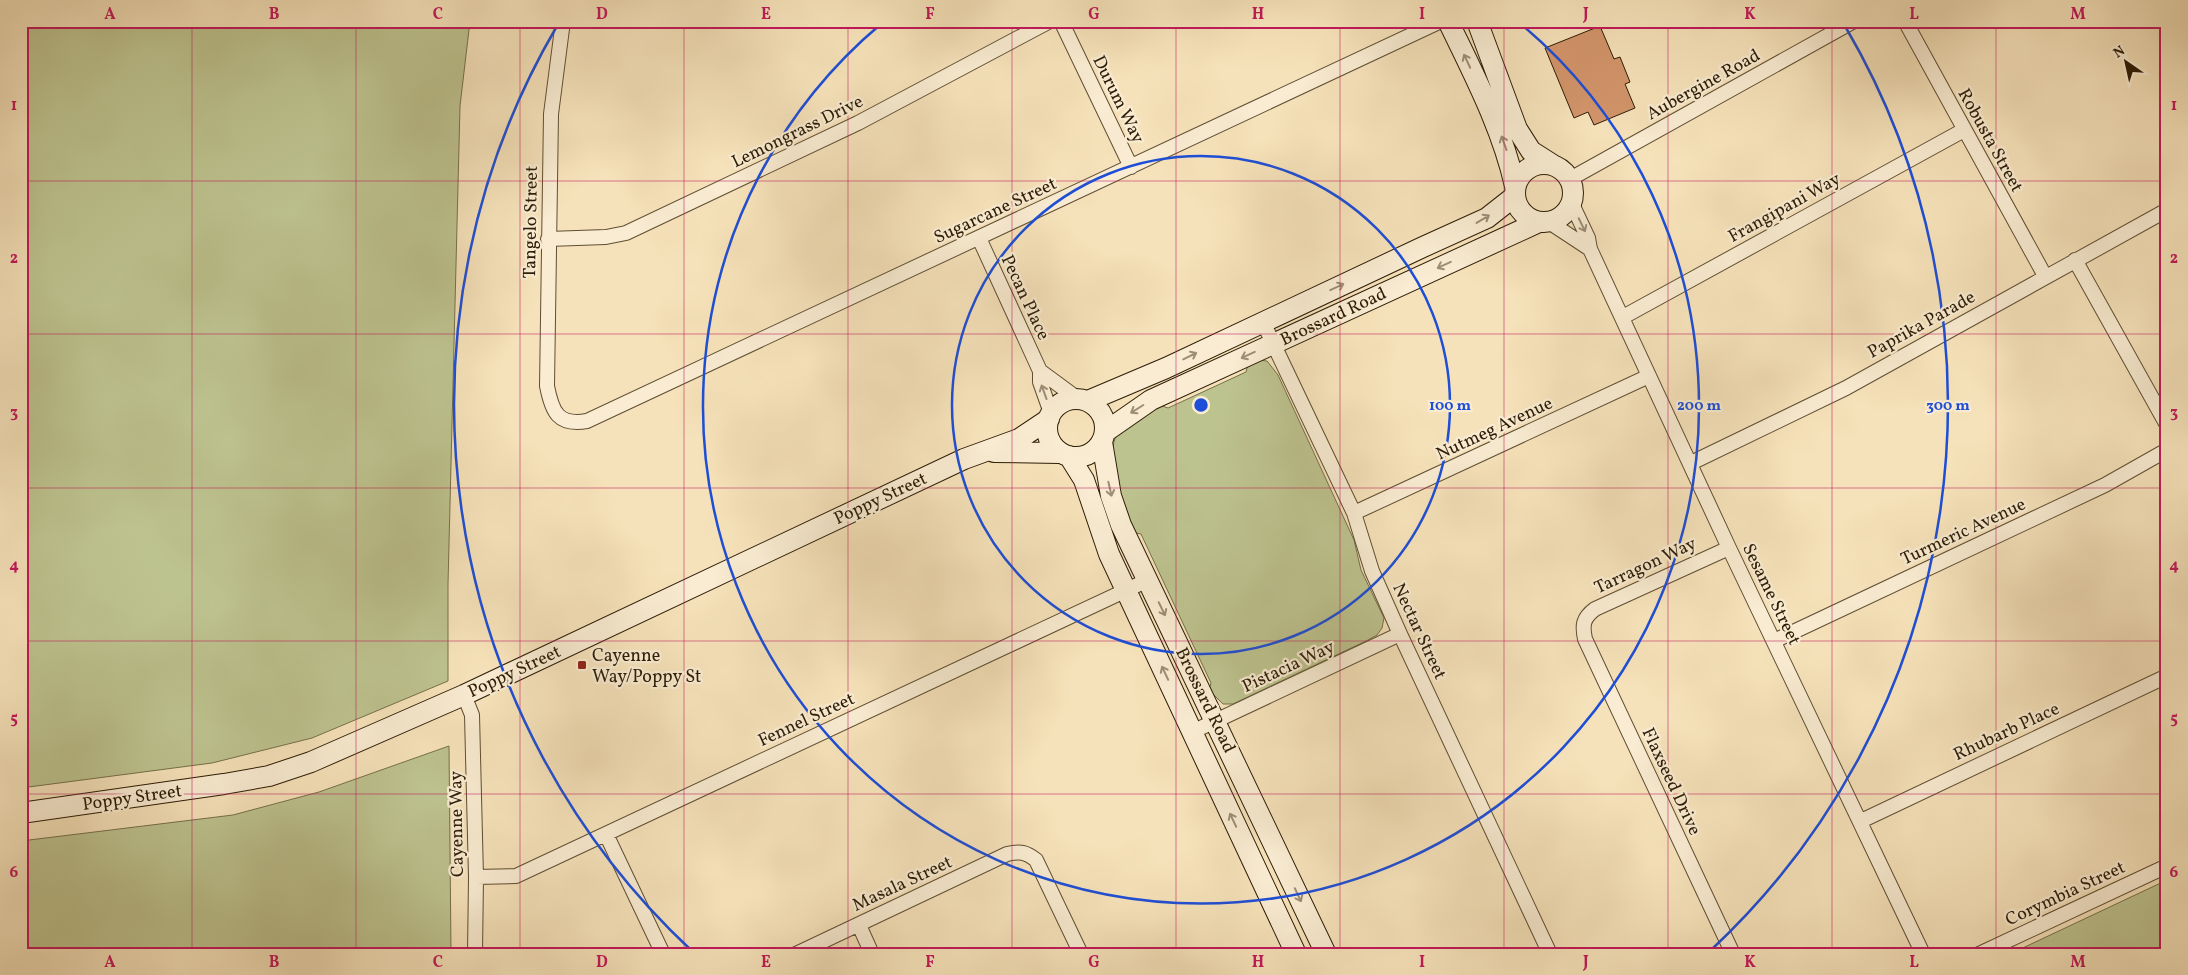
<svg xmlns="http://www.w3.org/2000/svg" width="2188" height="975" viewBox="0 0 2188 975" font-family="Vollkorn,serif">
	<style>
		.green { fill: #bdc38f; stroke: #75704a }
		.building { fill: #d3956b; stroke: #2d1c06 }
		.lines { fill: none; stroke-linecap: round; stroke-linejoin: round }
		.street-casing { stroke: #5f4e33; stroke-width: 16 }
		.secondary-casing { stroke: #2d1c06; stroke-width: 22 }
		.street { stroke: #f9ecd2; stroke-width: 14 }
		.secondary { stroke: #f9ecd2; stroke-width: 20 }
		.oneway { stroke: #9d8e76 }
		.grid { fill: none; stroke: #c2185b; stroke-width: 1; stroke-opacity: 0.55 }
		.ring { fill: none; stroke: #1d4ed8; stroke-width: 2.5 }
		.poi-dot { fill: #8f2418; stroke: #f9ecd2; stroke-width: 2 }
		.labels { text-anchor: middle; stroke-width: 4.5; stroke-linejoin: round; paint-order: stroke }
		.street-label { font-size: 18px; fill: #2d1c06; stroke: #f9ecd2 }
		.poi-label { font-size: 18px; fill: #2d1c06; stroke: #f9ecd2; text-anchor: start }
		.centre { fill: #1d4ed8; stroke: #f9ecd2; stroke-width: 2.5 }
		.ring-label { font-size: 15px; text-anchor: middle; font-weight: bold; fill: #1d4ed8; stroke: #f9ecd2; stroke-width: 4.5; stroke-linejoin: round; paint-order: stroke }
		.neatline { fill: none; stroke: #c2185b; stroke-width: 2 }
		.grid-label { font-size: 16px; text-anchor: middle; font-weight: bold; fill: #c2185b }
	</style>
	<rect width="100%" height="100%" fill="#f6e2ba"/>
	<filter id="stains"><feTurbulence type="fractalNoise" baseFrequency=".004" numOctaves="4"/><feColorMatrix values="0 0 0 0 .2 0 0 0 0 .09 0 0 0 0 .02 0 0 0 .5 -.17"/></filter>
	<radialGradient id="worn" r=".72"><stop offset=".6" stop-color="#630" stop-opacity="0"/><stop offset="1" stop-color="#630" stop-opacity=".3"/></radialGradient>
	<path class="green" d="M21 21H470L460 106 448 584V681L312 738 212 763 21 788Z
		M1258 360 1267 361 1278 375 1354 540 1361 570 1384 618 1382 628 1377 635 1366 641 1233 704H1223L1209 690 1211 683 1141 534 1131 532C1120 507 1103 457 1118 432 1125 420 1144 411 1154 403L1168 408 1246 372 1248 364Z
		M449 746 451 954H21V841L233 815 319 792Z
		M2167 880V954H2010Z"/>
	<path class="building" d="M1600 26 1614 59 1620 57 1630 82 1625 84 1635 108 1594 125 1588 112 1574 118 1545 48Z"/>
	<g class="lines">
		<g class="street-casing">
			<path id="street" d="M563 21 551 114 547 386C552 412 558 426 587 421L1441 21
				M1061 21 1131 167
				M1905 21 2045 276
				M1570 179 1854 21
				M1571 202 1588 238 1590 249 1729 548 1923 954
				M1549 222 1590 249
				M979 238 1040 371V382L1051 413
				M548 239 606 237 626 233 858 123 1050 21
				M2075 260 2167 425
				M1623 317 1964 130
				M1263 322 1354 513 1372 571 1400 634 1550 954
				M1040 371 1078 399
				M1691 463 1846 388 2167 210
				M1354 513 1649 376
				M1729 548 1595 609C1583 618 1582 625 1585 639L1733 954
				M1774 641 2105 485 2167 450
				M464 695 472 715 476 877 475 954
				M1192 732 1400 634
				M1861 821 2167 676
				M606 834 663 954
				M476 877 516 876 1148 580
				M859 925 872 954
				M796 954 1007 854C1020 851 1026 852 1036 860L1081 954
				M1979 954 2167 866"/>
		</g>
		<g class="secondary-casing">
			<path id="secondary" d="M1448 21C1474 75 1502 128 1515 186
				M1477 21 1517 129 1531 151 1553 165
				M1515 193a29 29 0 1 1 58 0a29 29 0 1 1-58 0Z
				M1047 428a29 29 0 1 1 58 0a29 29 0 1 1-58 0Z
				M1088 401 1166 368 1423 247 1487 218 1515 196
				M1105 432 1151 400 1539 222
				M1102 442 1111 496 1121 525 1326 954
				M994 452 1060 453
				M1069 456 1084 480 1109 554 1296 954
				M21 813 224 784 269 776 311 762 464 695 964 459 1019 439 1049 419"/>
		</g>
		<use href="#street" class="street"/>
		<use href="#secondary" class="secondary"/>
	</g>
	<defs><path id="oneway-shaft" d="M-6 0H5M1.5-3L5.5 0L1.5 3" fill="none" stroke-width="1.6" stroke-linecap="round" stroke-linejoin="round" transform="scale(1.25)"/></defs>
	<g class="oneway">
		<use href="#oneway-shaft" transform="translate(1467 61) rotate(-115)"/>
		<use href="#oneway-shaft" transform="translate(1504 143) rotate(-110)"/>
		<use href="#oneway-shaft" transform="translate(1483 219) rotate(-31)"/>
		<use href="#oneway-shaft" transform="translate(1582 225) rotate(64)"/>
		<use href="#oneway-shaft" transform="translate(1444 265) rotate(155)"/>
		<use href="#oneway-shaft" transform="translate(1337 287) rotate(-25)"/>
		<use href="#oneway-shaft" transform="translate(1248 355) rotate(155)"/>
		<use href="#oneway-shaft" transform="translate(1190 356) rotate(-26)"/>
		<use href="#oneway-shaft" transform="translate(1044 392) rotate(-110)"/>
		<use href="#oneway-shaft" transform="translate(1137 409) rotate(148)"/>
		<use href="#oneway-shaft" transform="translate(1110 489) rotate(77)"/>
		<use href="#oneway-shaft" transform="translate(1162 609) rotate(64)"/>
		<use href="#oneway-shaft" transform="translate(1165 673) rotate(-115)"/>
		<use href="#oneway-shaft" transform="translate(1233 820) rotate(-115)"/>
		<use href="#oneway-shaft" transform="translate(1298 895) rotate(65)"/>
	</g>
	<path class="grid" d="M192 21V954M356 21V954M520 21V954M684 21V954M848 21V954M1012 21V954M1176 21V954M1340 21V954M1504 21V954M1668 21V954M1832 21V954M1996 21V954M21 181H2167M21 334H2167M21 488H2167M21 641H2167M21 794H2167"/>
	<g class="ring">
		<circle cx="1201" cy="405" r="249"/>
		<path d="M1521 24A498 498 0 1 1 881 24"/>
		<path d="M692 951A747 747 0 0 1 557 26M1845 26A747 747 0 0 1 1710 951"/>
	</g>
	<rect class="poi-dot" x="577" y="660" width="10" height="10" rx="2.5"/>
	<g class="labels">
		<g class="street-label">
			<text transform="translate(1703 84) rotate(-29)" y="6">Aubergine Road</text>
			<text transform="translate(1119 99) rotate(64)" y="6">Durum Way</text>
			<text transform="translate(797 131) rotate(-26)" y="6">Lemongrass Drive</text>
			<text transform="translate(1991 140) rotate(61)" y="6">Robusta Street</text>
			<text transform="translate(1784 207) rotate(-29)" y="6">Frangipani Way</text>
			<text transform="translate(995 210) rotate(-25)" y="6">Sugarcane Street</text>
			<text transform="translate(530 222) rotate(-89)" y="6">Tangelo Street</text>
			<text transform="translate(1026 297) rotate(65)" y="6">Pecan Place</text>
			<text transform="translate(1333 316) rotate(-25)" y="6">Brossard Road</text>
			<text transform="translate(1921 324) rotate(-29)" y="6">Paprika Parade</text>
			<text transform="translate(1494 428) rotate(-25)" y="6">Nutmeg Avenue</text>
			<text transform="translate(880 498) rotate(-25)" y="6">Poppy Street</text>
			<text transform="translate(1963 531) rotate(-25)" y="6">Turmeric Avenue</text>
			<text transform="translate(1645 565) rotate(-25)" y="6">Tarragon Way</text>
			<text transform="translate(1772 594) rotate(64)" y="6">Sesame Street</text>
			<text transform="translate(1420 631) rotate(65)" y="6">Nectar Street</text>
			<text transform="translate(1288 666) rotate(-25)" y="6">Pistacia Way</text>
			<text transform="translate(514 671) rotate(-25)" y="6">Poppy Street</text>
			<text transform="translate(1206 700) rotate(64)" y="6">Brossard Road</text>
			<text transform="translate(806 719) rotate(-25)" y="6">Fennel Street</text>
			<text transform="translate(2006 731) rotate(-25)" y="6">Rhubarb Place</text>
			<text transform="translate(1672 781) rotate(65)" y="6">Flaxseed Drive</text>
			<text transform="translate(132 797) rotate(-8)" y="6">Poppy Street</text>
			<text transform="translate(456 824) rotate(-91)" y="6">Cayenne Way</text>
			<text transform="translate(902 883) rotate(-25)" y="6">Masala Street</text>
			<text transform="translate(2065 893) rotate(-25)" y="6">Corymbia Street</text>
		</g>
		<g class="poi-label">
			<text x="592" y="661">Cayenne<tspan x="592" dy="21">Way/Poppy St</tspan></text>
		</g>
	</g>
	<circle cx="1201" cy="405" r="8" class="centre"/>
	<g class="ring-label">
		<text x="1450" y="410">100 m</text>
		<text x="1699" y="410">200 m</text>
		<text x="1948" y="410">300 m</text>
	</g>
	<rect width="2188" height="975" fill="none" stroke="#f6e2ba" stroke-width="55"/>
	<g transform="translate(2126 62) rotate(326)" stroke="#f9ecd2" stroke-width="4" paint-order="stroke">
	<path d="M0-4L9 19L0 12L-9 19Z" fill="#2d1c06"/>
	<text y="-8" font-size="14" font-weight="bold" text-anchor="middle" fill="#2d1c06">N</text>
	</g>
	<rect x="28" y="28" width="2132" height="920" class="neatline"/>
	<g class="grid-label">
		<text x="110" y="19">A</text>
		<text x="274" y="19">B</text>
		<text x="438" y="19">C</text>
		<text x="602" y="19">D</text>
		<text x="766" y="19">E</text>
		<text x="930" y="19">F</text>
		<text x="1094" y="19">G</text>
		<text x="1258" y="19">H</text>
		<text x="1422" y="19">I</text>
		<text x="1586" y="19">J</text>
		<text x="1750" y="19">K</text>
		<text x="1914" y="19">L</text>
		<text x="2078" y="19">M</text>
		<text x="14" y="110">1</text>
		<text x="2174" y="110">1</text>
		<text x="14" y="263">2</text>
		<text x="2174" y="263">2</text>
		<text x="14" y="417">3</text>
		<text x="2174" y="417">3</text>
		<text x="14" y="570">4</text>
		<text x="2174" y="570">4</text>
		<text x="14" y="723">5</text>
		<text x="2174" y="723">5</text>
		<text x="14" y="877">6</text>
		<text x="2174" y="877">6</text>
		<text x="110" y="967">A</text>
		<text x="274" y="967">B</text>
		<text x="438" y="967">C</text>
		<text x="602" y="967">D</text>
		<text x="766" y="967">E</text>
		<text x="930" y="967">F</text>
		<text x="1094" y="967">G</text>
		<text x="1258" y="967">H</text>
		<text x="1422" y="967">I</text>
		<text x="1586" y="967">J</text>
		<text x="1750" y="967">K</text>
		<text x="1914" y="967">L</text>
		<text x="2078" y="967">M</text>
	</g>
	<rect width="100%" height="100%" filter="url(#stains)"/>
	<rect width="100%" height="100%" fill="url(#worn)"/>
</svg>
